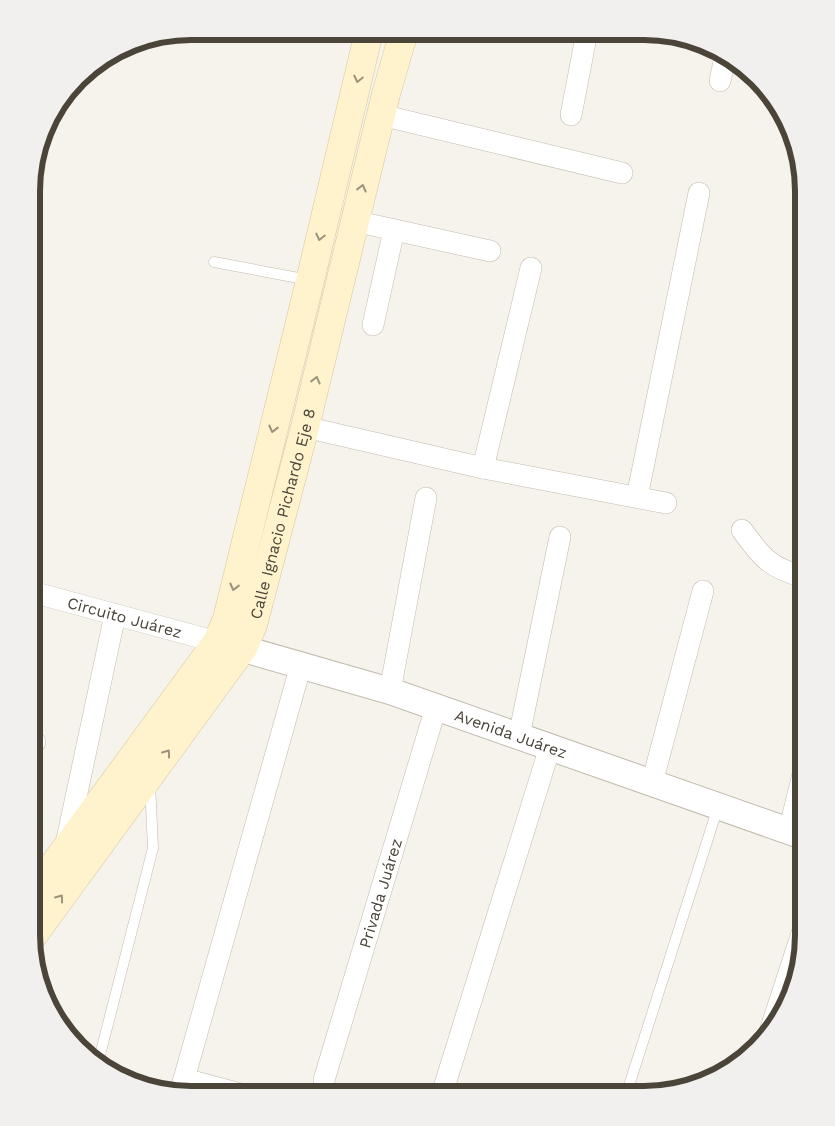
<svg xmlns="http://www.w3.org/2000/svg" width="835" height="1126" viewBox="0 0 835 1126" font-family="'Work Sans',sans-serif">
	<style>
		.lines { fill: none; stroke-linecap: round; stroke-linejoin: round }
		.service-casing { stroke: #c2bbae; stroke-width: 11 }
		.minor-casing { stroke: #c2bbae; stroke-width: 22 }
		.tertiary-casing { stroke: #c2bbae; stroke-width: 28 }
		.secondary-casing { stroke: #d6c79b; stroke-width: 29 }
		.service { stroke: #fff; stroke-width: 10 }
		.minor { stroke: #fff; stroke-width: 21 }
		.tertiary { stroke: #fff; stroke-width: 26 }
		.secondary { stroke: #fff3cd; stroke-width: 28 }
		.oneway { stroke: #9c937c }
		.labels { text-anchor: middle; stroke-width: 4; stroke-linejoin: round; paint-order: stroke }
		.street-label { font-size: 16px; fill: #4b4439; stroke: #fff }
		.rim { fill: none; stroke: #4b4439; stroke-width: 6 }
	</style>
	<rect width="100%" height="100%" fill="#f6f3ec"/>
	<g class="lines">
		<g class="service-casing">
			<path id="service" d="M214 262 309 280
				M98 1063 153 848 150 784
				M626 1095 718 807"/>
		</g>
		<g class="minor-casing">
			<g id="minor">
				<path d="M720 81 725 57"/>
				<path d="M381 115 622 173"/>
				<path d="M571 115 587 32"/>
				<path d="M354 221 490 251"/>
				<path d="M373 325 394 230"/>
				<path d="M305 427 483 468 666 503"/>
				<path d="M483 468 531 268"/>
				<path d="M637 497 699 193"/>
				<path d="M742 530C762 558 770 568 804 577"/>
				<path id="s1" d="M32 592 217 642"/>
				<path d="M390 691 426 498"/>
				<path d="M519 736 560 537"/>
				<path d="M32 741 35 742"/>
				<path d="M652 783 703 591"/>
				<path d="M789 831 803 774"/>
				<path d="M66 844 115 615"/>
				<path d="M771 1028 803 930"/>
				<path d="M184 1079 240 1094"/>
				<path id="s2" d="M324 1080 436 707"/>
				<path d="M180 1093 301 665"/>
				<path d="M442 1094 550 747"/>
			</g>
		</g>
		<g class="tertiary-casing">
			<g id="tertiary">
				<path id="s3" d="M223 643 390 691 803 836"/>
			</g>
		</g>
		<g class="secondary-casing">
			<g id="secondary">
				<path d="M31 896 217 642 227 619 310 281 369 32"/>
				<path id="s4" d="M32 937 243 648 253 625 305 427 386 94 404 32"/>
			</g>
		</g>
		<use href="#service" class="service"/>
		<use href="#minor" class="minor"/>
		<use href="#tertiary" class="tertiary"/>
		<use href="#secondary" class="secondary"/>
	</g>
	<defs><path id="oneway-chevron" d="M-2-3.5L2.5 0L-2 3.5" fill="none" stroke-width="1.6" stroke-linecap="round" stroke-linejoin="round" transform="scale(1.25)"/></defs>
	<g class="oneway">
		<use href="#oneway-chevron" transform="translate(358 79) rotate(103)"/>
		<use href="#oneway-chevron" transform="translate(362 188) rotate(-76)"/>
		<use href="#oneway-chevron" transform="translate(320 237) rotate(103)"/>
		<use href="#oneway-chevron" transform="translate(316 380) rotate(-76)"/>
		<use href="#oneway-chevron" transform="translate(273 429) rotate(104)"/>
		<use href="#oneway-chevron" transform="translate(234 587) rotate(104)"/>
		<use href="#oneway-chevron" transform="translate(167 753) rotate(-54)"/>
		<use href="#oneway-chevron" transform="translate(60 898) rotate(-54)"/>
	</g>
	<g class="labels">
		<g class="street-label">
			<text dy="6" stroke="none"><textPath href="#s4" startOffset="498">Calle Ignacio Pichardo Eje 8</textPath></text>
			<text dy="6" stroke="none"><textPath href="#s1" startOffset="96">Circuito Juárez</textPath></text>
			<text dy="6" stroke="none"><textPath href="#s3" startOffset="302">Avenida Juárez</textPath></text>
			<text dy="6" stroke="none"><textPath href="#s2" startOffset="195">Privada Juárez</textPath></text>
		</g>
	</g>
	<path d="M0 0H835V1126H0ZM191 40H644A151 151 0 0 1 795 191V935A151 151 0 0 1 644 1086H191A151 151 0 0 1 40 935V191A151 151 0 0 1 191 40Z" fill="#f1f0ef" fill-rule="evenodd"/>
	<path class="rim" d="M191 40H644A151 151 0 0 1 795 191V935A151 151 0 0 1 644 1086H191A151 151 0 0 1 40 935V191A151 151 0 0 1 191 40Z"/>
</svg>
